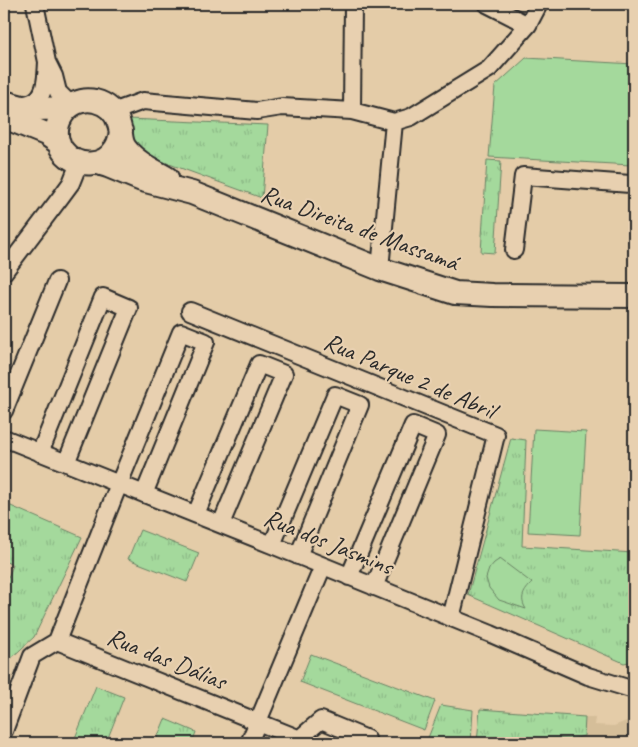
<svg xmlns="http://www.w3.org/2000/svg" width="638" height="747" viewBox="0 0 638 747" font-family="Caveat,sans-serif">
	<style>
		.built { fill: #d5be99 }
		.grass { fill: url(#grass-tufts); stroke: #688264 }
		.pitch { fill: #a4d99c; stroke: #688264 }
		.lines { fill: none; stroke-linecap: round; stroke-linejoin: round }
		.minor-casing { stroke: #2b2b2b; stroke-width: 20 }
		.secondary-casing { stroke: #2b2b2b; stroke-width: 26 }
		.minor { stroke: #e8d0b0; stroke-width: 16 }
		.secondary { stroke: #e8d0b0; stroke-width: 22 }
		.labels { text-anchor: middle; stroke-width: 4.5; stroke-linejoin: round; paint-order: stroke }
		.street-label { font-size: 25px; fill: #2b2b2b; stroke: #e8d0b0 }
	</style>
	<defs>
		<pattern id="grass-tufts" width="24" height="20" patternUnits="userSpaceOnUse" patternTransform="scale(1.25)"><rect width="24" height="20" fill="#a4d99c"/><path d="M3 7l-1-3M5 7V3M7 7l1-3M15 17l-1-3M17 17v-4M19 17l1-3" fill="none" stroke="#8dba87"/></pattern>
	</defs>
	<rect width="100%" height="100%" fill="#e4cca8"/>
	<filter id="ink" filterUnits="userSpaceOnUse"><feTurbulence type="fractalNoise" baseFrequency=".02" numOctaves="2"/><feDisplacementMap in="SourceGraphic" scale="10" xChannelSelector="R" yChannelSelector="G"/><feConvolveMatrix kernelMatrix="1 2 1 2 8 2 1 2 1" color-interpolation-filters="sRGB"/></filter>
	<g filter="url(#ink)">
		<path class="built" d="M480 709 595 718 594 725 614 726 634 718V743H477Z"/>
		<path class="grass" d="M128 119 268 125 262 198 145 155 131 140Z
			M487 160 501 161 495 253 481 252Z
			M511 438 526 440 522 546 634 553V661L624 663 468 595Z
			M4 503 82 537 34 637 7 662 4 660V588L13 565 4 561Z
			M140 530 199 553 187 582 128 559Z
			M311 654 435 701 424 730 300 682Z
			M96 686 124 697 106 743H73Z
			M441 705 473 710 471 743H426Z
			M480 709 585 717 584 736 573 739 515 737 498 743H477Z
			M165 719 196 732 192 743H155Z"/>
		<path class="pitch" d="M526 58 634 64V115L631 165 489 157 495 86Z
			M534 429 586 432 580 535 528 532Z
			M500 559 532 583C524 591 519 598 526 609L499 600 489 588 486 578 489 569 494 563Z"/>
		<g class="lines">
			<g class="minor-casing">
				<path id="minor" d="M35 4 47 62 54 76 58 92 66 100 75 104
					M487 4 528 25
					M20 105C24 104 28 104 32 102 47 96 46 75 47 62
					M110 108 116 110 121 109 143 101 257 111 282 107 352 111 394 122 380 269
					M352 111 353 4
					M394 122 411 117 489 69 528 25 539 4
					M514 250 523 176 630 184 634 182
					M4 272 60 198 71 183 79 163
					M190 311 496 435 451 618
					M4 411 57 281
					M4 438 272 545 491 634 588 676 634 690
					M40 453 103 297 129 308 66 463
					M196 514 259 364 284 374 221 524
					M272 545 335 395 360 405 298 556
					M349 577 413 425 437 435 374 587
					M57 641 310 743
					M4 731 32 656 57 641 119 484 181 332 206 342 144 494
					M299 739 321 720 367 739 365 743
					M249 743 323 566"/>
			</g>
			<g class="secondary-casing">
				<path id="secondary" d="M4 102 26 108 38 109 68 108
					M4 117 46 134 59 143
					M121 131C120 138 119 144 115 149 104 168 76 168 63 151 46 128 67 95 95 101 107 104 116 112 119 124 122 133 120 142 126 149 136 162 153 170 167 178
					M98 163 108 166 142 180 192 193 380 269 455 293 492 295 634 296"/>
			</g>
			<use href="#minor" class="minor"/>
			<use href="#secondary" class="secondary"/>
		</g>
	</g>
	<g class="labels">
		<g class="street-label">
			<text transform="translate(360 227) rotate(20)" y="9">Rua Direita de Massamá</text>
			<text transform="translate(410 375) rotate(23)" y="9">Rua Parque 2 de Abril</text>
			<text transform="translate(329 541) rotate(22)" y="9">Rua dos Jasmins</text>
			<text transform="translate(167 658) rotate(22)" y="9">Rua das Dálias</text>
		</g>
	</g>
	<rect width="638" height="747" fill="none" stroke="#e8d0b0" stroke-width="20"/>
	<rect x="10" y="10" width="618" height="727" fill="none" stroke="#2b2b2b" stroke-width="2" filter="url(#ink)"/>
</svg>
